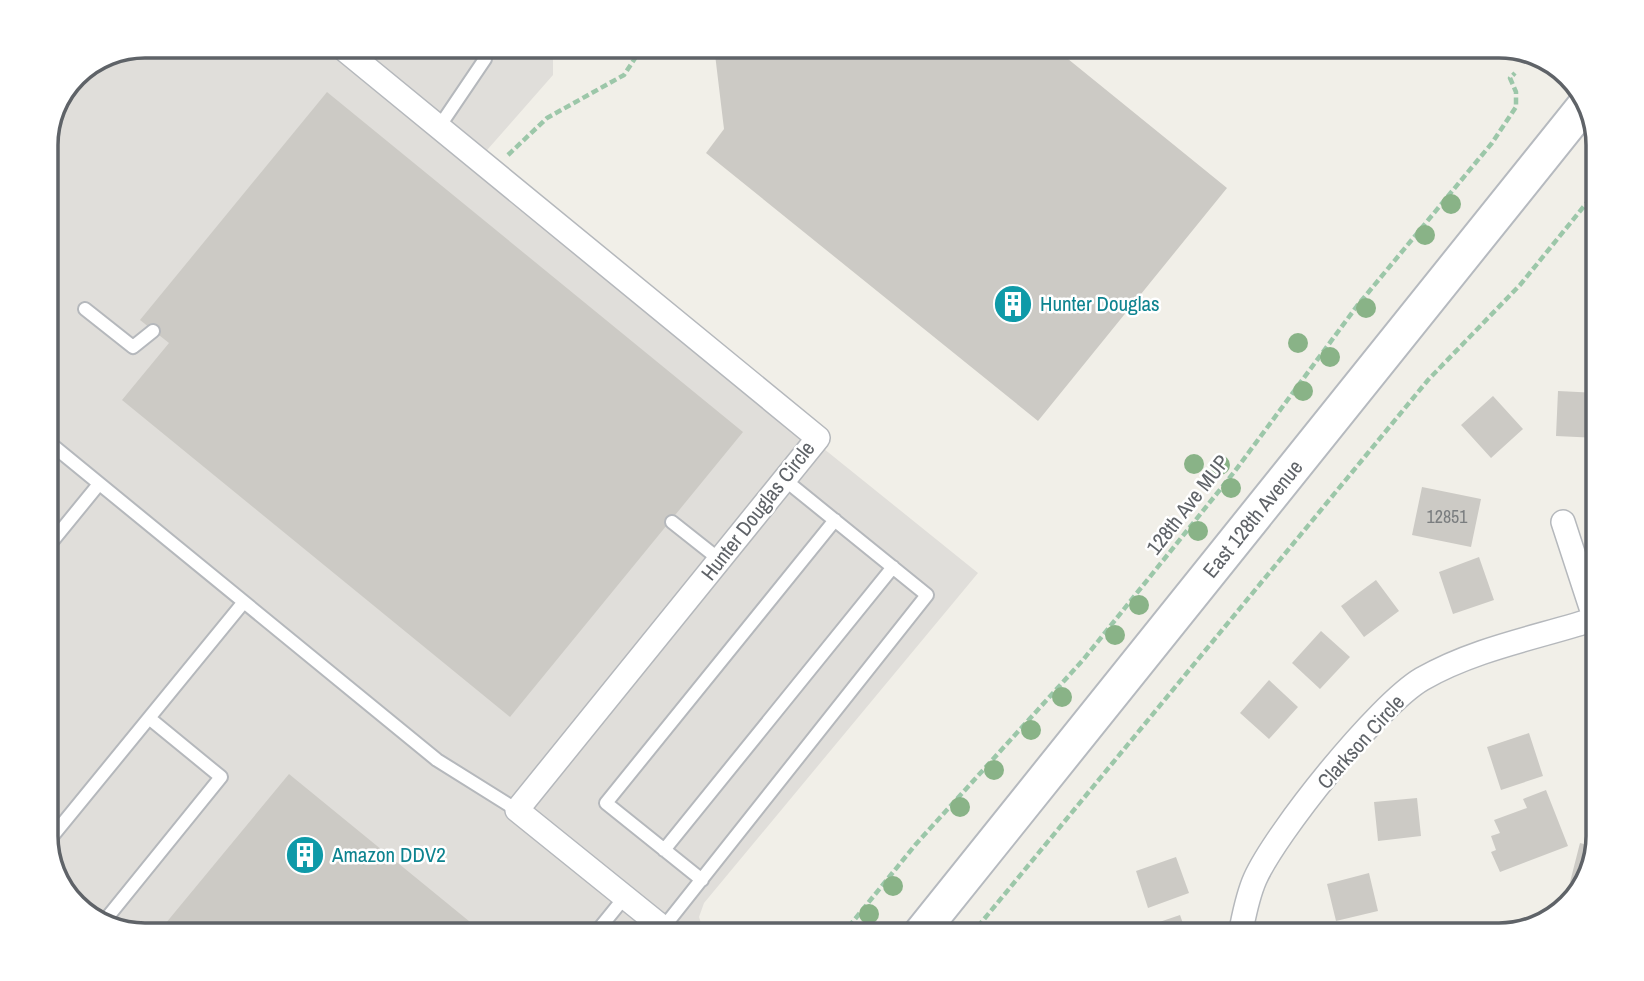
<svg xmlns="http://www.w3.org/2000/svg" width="1644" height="981" viewBox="0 0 1644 981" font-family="'Archivo Narrow',sans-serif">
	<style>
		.industrial { fill: #e0deda }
		.building { fill: #cccac5 }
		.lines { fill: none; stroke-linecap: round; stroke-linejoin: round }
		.lane-casing { stroke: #b5b8bc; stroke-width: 16 }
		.street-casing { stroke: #b5b8bc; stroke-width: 26 }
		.secondary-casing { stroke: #b6babf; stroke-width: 37 }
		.path { stroke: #9cc7a9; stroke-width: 4.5; stroke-dasharray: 7 3.5; stroke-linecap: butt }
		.lane { stroke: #fff; stroke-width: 12 }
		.street { stroke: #fff; stroke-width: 23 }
		.secondary { stroke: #fff; stroke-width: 33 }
		.tree { fill: #89b387 }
		.labels { text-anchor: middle; stroke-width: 5; stroke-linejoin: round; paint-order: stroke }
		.number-label { font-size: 18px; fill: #7a7d7f }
		.culture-label { font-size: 21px; fill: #0d838f; stroke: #fff; text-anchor: start }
		.street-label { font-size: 21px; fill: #5f6368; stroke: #fff }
		.rim { fill: none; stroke: #5f6368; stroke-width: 3.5 }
	</style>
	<rect width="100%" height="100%" fill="#f1efe8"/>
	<path class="industrial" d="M144 46H553V75L473 166 978 573 704 903 699 917 705 935H144L95 922 59 886 46 843V138L75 74Z"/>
	<path class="building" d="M714 46H1052L1227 188 1038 421 706 153 724 129Z
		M327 92 743 432 510 717 122 400 169 343 140 320Z
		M1558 391 1598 393V438L1556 436Z
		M1493 396 1523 429 1491 458 1461 425Z
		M1422 487 1481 499 1471 547 1412 535Z
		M1479 557 1494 600 1453 614 1439 572Z
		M1376 580 1399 611 1364 637 1341 606Z
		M1321 631 1350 657 1320 689 1292 663Z
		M1269 680 1298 707 1269 739 1240 713Z
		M1529 733 1543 776 1501 790 1487 747Z
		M289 774 486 935H156Z
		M1546 790 1568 846 1500 872 1491 852 1496 850 1491 836 1500 833 1494 820 1527 808 1523 799Z
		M1417 798 1421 836 1378 841 1374 802Z
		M1580 843 1596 847 1582 889 1569 886Z
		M1176 857 1189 893 1148 908 1136 871Z
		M1369 873 1378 911 1336 921 1327 884Z
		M1180 915 1187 935H1141L1139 929Z"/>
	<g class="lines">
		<g class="lane-casing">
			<path id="lane" d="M439 127 485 59 486 46
				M85 309 133 347 153 331
				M46 440 437 760 517 810
				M672 522 720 560
				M46 549 99 484
				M46 844 243 603
				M664 850 893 567
				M702 880 606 803 835 520
				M102 924 221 777 149 718
				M663 928 927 595 785 480
				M594 935 624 898"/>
		</g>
		<g class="street-casing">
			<path id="street" d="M340 46 818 438 517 810 672 935
				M1563 522 1598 629
				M1240 935C1244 916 1247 897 1255 879 1276 832 1378 705 1422 679 1476 648 1540 637 1598 618"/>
		</g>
		<g class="secondary-casing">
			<path id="secondary" d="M919 935 1587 102"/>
		</g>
		<path class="path" d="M508 155 547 118 624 75 643 46
			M842 935 916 844 1083 660 1235 471 1357 306 1492 143 1516 107V92L1510 78 1515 73
			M971 935 1428 380 1520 285 1598 189"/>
		<use href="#lane" class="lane"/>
		<use href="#street" class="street"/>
		<use href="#secondary" class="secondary"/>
	</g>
	<g class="tree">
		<circle cx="1451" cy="204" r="10"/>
		<circle cx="1425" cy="235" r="10"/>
		<circle cx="1366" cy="308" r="10"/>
		<circle cx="1298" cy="343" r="10"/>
		<circle cx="1330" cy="357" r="10"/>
		<circle cx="1303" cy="391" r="10"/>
		<circle cx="1194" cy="464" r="10"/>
		<circle cx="1220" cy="465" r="10"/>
		<circle cx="1231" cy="488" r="10"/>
		<circle cx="1198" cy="531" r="10"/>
		<circle cx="1139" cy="605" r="10"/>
		<circle cx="1115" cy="635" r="10"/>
		<circle cx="1062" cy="697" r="10"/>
		<circle cx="1031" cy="730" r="10"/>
		<circle cx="994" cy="770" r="10"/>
		<circle cx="960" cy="807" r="10"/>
		<circle cx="893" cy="886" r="10"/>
		<circle cx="869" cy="914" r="10"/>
	</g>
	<defs>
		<g id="building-disc" transform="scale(2.0125)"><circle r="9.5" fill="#0f9aa8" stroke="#fff"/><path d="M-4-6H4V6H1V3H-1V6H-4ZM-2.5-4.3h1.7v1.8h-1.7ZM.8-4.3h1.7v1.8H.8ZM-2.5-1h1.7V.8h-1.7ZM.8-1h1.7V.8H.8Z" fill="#fff"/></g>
	</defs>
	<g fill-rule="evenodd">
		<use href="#building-disc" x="1013" y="304"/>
		<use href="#building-disc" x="305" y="855"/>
	</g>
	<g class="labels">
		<g class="number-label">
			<text x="1447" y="523">12851</text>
		</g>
		<g class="culture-label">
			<text x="1040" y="311">Hunter Douglas</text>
			<text x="332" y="862">Amazon DDV2</text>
		</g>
		<g class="street-label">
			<text transform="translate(1188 505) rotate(-52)" y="7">128th Ave MUP</text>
			<text transform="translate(758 511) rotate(-52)" y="7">Hunter Douglas Circle</text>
			<text transform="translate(1253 519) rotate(-51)" y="7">East 128th Avenue</text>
			<text transform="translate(1361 742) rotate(-48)" y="7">Clarkson Circle</text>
		</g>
	</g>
	<path d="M0 0H1644V981H0ZM145 58H1499A87 87 0 0 1 1586 145V836A87 87 0 0 1 1499 923H145A87 87 0 0 1 58 836V145A87 87 0 0 1 145 58Z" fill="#fff" fill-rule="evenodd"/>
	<path class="rim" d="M145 58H1499A87 87 0 0 1 1586 145V836A87 87 0 0 1 1499 923H145A87 87 0 0 1 58 836V145A87 87 0 0 1 145 58Z"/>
</svg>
